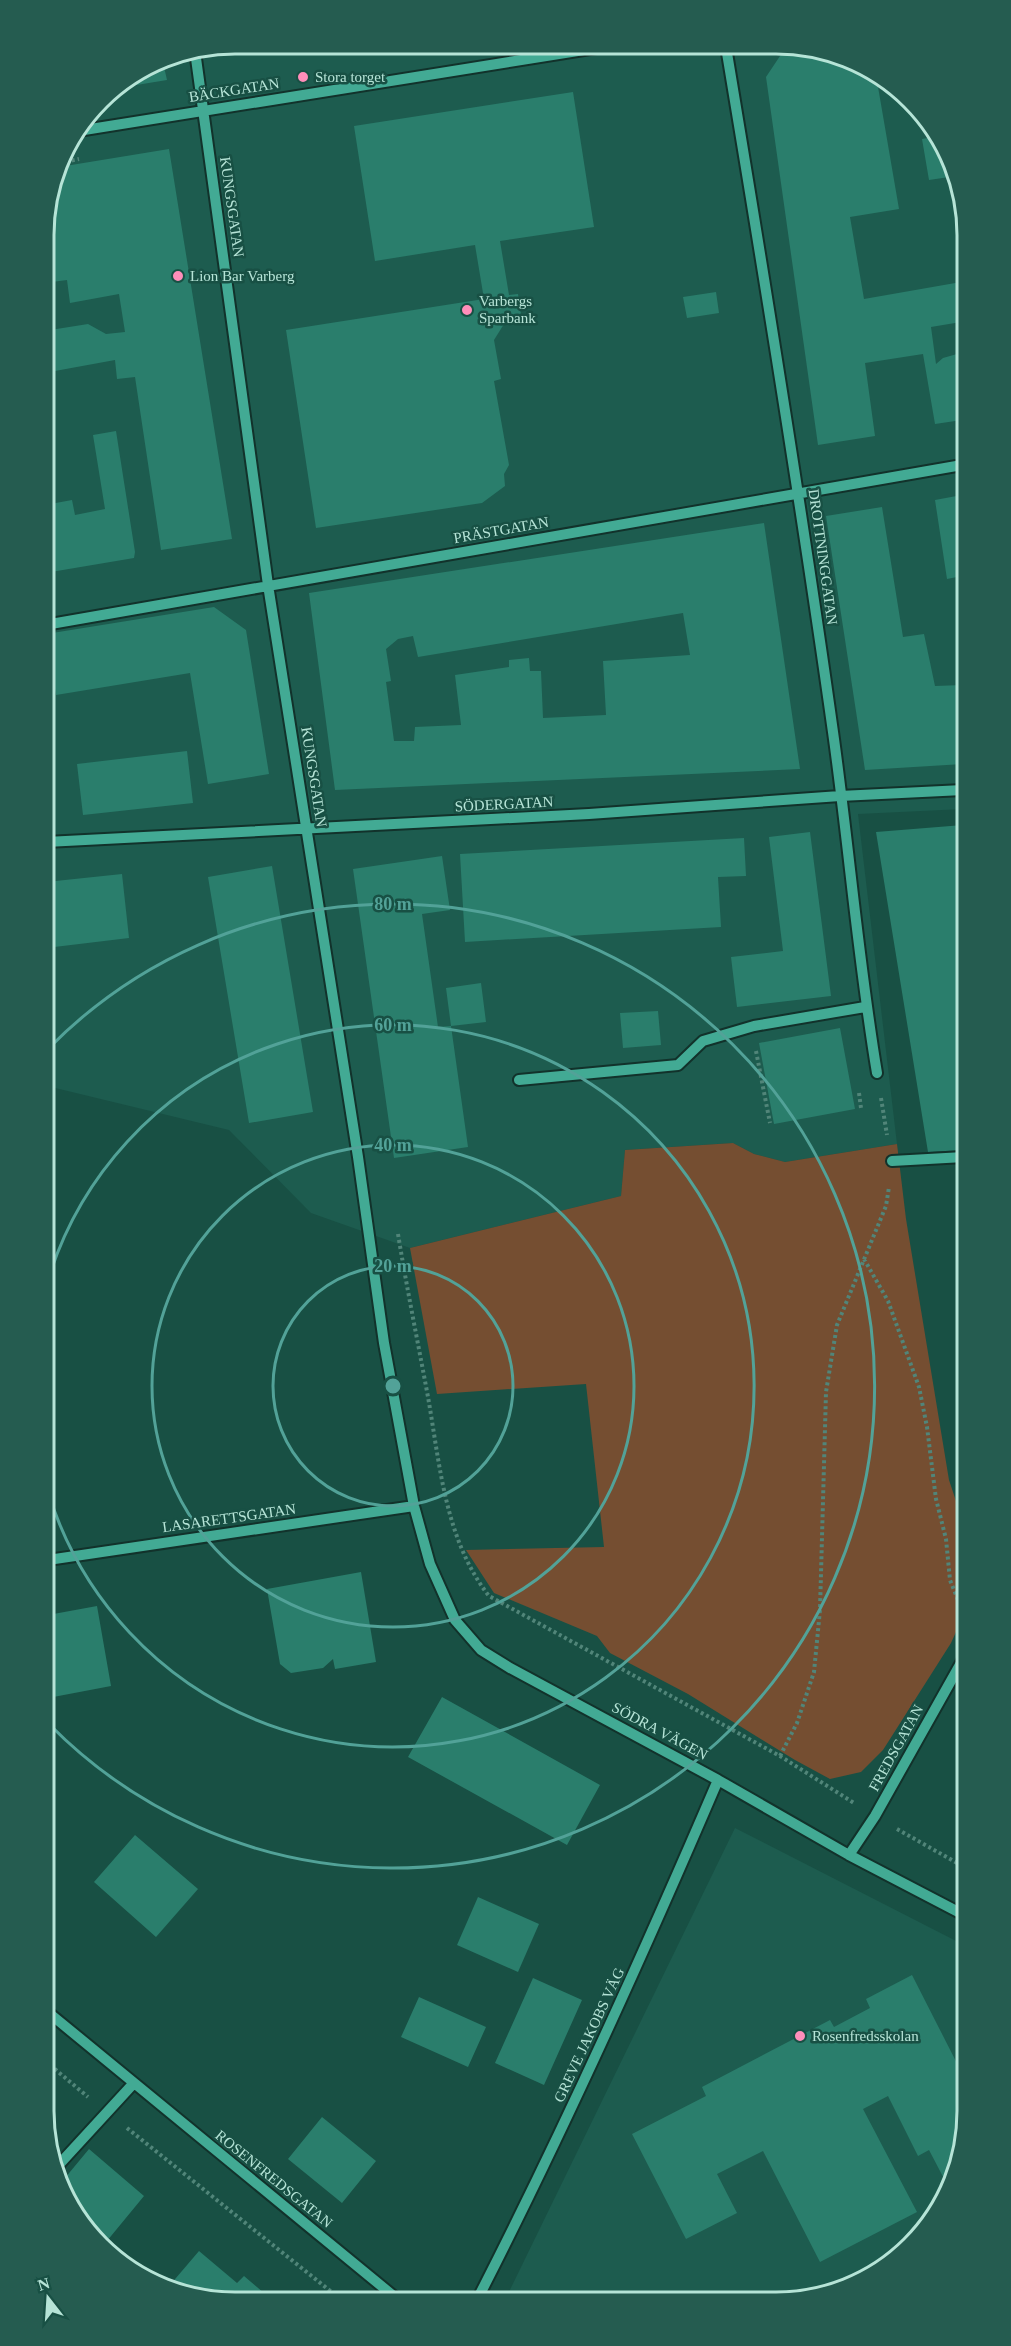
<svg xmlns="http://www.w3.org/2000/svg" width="1011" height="2346" viewBox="0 0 1011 2346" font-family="Georgia,serif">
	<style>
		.built { fill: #1d5c4f }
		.green { fill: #754e31 }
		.building { fill: #2a7e6c; fill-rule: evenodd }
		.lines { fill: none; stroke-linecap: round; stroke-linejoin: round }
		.minor-casing { stroke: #12322b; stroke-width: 14 }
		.path { stroke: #518579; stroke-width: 4; stroke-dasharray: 3 3; stroke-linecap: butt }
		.minor { stroke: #42aa94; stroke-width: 10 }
		.ring { fill: none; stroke: #52a298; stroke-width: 3 }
		.poi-dot { fill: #ff8eba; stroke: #185044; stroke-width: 2 }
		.labels { text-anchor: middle; stroke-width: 5; stroke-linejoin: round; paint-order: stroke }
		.poi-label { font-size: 15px; fill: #b6e4d7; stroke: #185044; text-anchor: start }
		.street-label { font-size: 15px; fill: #b6e4d7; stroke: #185044 }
		.rim { fill: none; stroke: #b6e4d7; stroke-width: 3 }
		.centre { fill: #52a298; stroke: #185044; stroke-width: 3 }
		.ring-label { font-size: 18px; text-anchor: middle; font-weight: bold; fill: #52a298; stroke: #185044; stroke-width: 5; stroke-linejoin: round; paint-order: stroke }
	</style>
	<rect width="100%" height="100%" fill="#185044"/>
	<path class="built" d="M235 44 813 47 861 63 911 99 961 185 963 809 858 814 897 1144 785 1162 754 1154 733 1143 625 1150 621 1196 410 1248 311 1213 229 1130 47 1086 44 222 63 150 108 91 162 58Z
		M735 1828 962 1944 967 1949V2124L953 2184 928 2228 882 2270 826 2296 506 2298Z"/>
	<path class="green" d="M733 1143 754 1154 785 1162 897 1144 906 1219 949 1480 965 1528 966 1610 951 1643 883 1750 861 1772 830 1779 795 1760 688 1694 610 1653 597 1636 494 1593 466 1550 604 1547 586 1384 437 1394 410 1248 621 1196 625 1150Z"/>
	<path class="building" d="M803 47H813L861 63 884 79 877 81 899 209 850 217 864 299 961 282V322L931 327 936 364 943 358 957 354 962 360V420L935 424 923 354 865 363 875 436 818 445 766 77 784 50Z
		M162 58 167 80 112 89Z
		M573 92 594 227 500 241 509 295 518 294 522 321 504 324 494 340 501 379 494 381 509 465 504 474 505 486 482 503 316 528 286 330 484 299 475 245 375 261 354 126Z
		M933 137 956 176 929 180 922 139Z
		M169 149 232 539 161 550 135 377 117 379 115 360 44 373V331L88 324 106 334 125 332 119 294 70 303 67 280 44 283V222L59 167Z
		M716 292 719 313 687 318 683 297Z
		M116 431 135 552 134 558 45 573V505L72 500 75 515 105 509 93 435Z
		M962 495V576L947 579 935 500Z
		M882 507 903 637 924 634 935 686 963 685V764L865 770 826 516Z
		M764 523 800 769 335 790 309 593ZM683 613 690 655 603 661 606 715 543 718 541 671H530L529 658 509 660V667L455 675 461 725 415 727 414 741H394L386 682 391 681 386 649 398 639 413 636 418 657Z
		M214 607 246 630 269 774 208 784 190 673 56 695 46 634Z
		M187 751 193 803 83 815 77 764Z
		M963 825 964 1150 928 1152 876 832Z
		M810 832 831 996 737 1007 731 957 783 951 769 837Z
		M744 838 746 876 718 877 721 927 465 942 460 854Z
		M442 856 450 910 422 914 438 1027 451 1026 468 1147 394 1158 353 869Z
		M272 866 313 1112 249 1123 208 877Z
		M122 874 129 938 46 948V882Z
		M481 983 486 1022 451 1026 446 988Z
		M658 1011 661 1045 623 1048 620 1013Z
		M840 1028 855 1109 774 1124 759 1043Z
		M361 1572 376 1662 335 1669 333 1659 323 1668 291 1673 280 1664 267 1589Z
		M97 1606 111 1686 48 1698V1615Z
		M442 1697 600 1785 567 1845 408 1757Z
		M49 1717 53 1737 49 1738Z
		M135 1835 198 1889 156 1937 94 1882Z
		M478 1897 539 1924 518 1972 457 1945Z
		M912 1975 967 2083V2124L953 2184 950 2190 929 2150 918 2156 888 2096 863 2109 917 2212 820 2262 763 2151 717 2174 737 2213 686 2239 632 2134 706 2096 702 2087 830 2020 834 2027 870 2008 866 1999Z
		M533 1978 582 2000 544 2085 495 2063Z
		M419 1997 486 2027 468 2067 401 2037Z
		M322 2117 376 2161 342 2203 288 2159Z
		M89 2149 144 2196 102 2247 69 2207 60 2184Z
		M199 2251 237 2283 244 2276 271 2299H198L170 2285Z"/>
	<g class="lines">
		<g class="minor-casing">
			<path id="minor" d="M726 47C764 275 801 503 833 732 849 846 858 960 877 1073
				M195 51 268 585 358 1157 384 1343 414 1506 430 1564 455 1620 481 1650 510 1668 718 1780 849 1855 966 1916
				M78 131 609 46
				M45 625 962 465
				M46 842 589 814 840 796 963 790
				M519 1080 678 1065 703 1041 754 1026 865 1007
				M892 1161 964 1157
				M48 1560 414 1506
				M849 1855 875 1816 966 1654
				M49 2013 396 2298
				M54 2170 133 2084
				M478 2298C565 2128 643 1955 718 1780"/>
		</g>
		<path class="path" d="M60 163 79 159
			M756 1051 770 1123
			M859 1093 861 1108
			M881 1098 887 1135
			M398 1234C407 1289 418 1343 428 1397 440 1465 445 1540 489 1596L780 1756 854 1803
			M864 1259 888 1301 919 1387 927 1427 936 1499 946 1539 950 1580 966 1620
			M780 1756 797 1723 814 1672 820 1610 826 1392 837 1325 886 1206 889 1187
			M897 1829 966 1868
			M50 2065 88 2097
			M127 2128 339 2298"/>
		<use href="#minor" class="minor"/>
	</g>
	<g class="ring">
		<circle cx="393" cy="1386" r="120"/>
		<circle cx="393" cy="1386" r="241"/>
		<path d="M48 1280A361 361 0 1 1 49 1495"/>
		<path d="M49 1048A482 482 0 1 1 49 1724"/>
	</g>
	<g class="poi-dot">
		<circle cx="303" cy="77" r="6"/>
		<circle cx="178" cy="276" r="6"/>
		<circle cx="467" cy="310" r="6"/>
		<circle cx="800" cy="2036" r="6"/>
	</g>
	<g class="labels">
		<g class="poi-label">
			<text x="315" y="82">Stora torget</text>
			<text x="190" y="281">Lion Bar Varberg</text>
			<text x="479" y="306">Varbergs<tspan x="479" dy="17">Sparbank</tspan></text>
			<text x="812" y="2041">Rosenfredsskolan</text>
		</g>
		<g class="street-label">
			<text transform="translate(234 90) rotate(-9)" y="5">BÄCKGATAN</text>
			<text transform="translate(232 207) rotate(82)" y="5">KUNGSGATAN</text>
			<text transform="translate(501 530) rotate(-10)" y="5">PRÄSTGATAN</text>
			<text transform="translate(823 557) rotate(82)" y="5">DROTTNINGGATAN</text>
			<text transform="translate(314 777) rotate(81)" y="5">KUNGSGATAN</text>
			<text transform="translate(504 804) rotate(-3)" y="5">SÖDERGATAN</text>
			<text transform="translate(229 1518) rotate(-8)" y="5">LASARETTSGATAN</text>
			<text transform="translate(660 1731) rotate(28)" y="5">SÖDRA VÄGEN</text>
			<text transform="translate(896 1748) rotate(-61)" y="5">FREDSGATAN</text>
			<text transform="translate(589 2035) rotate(-65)" y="5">GREVE JAKOBS VÄG</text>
			<text transform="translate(274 2179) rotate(39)" y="5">ROSENFREDSGATAN</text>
		</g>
	</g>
	<path d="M0 0H1011V2346H0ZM235 54H776A181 181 0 0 1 957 235V2111A181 181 0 0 1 776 2292H235A181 181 0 0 1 54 2111V235A181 181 0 0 1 235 54Z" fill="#255c50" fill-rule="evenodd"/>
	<path class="rim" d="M235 54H776A181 181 0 0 1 957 235V2111A181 181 0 0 1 776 2292H235A181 181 0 0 1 54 2111V235A181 181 0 0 1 235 54Z"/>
	<circle cx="393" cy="1386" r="9" class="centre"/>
	<g class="ring-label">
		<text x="393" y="910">80 m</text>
		<text x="393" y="1031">60 m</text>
		<text x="393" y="1151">40 m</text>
		<text x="393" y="1272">20 m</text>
	</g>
	<g transform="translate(48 2298) rotate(343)" stroke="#185044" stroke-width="4.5" paint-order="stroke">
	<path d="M0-4.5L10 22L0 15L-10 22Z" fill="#b6e4d7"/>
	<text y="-9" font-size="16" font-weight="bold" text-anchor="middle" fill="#b6e4d7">N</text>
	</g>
</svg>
